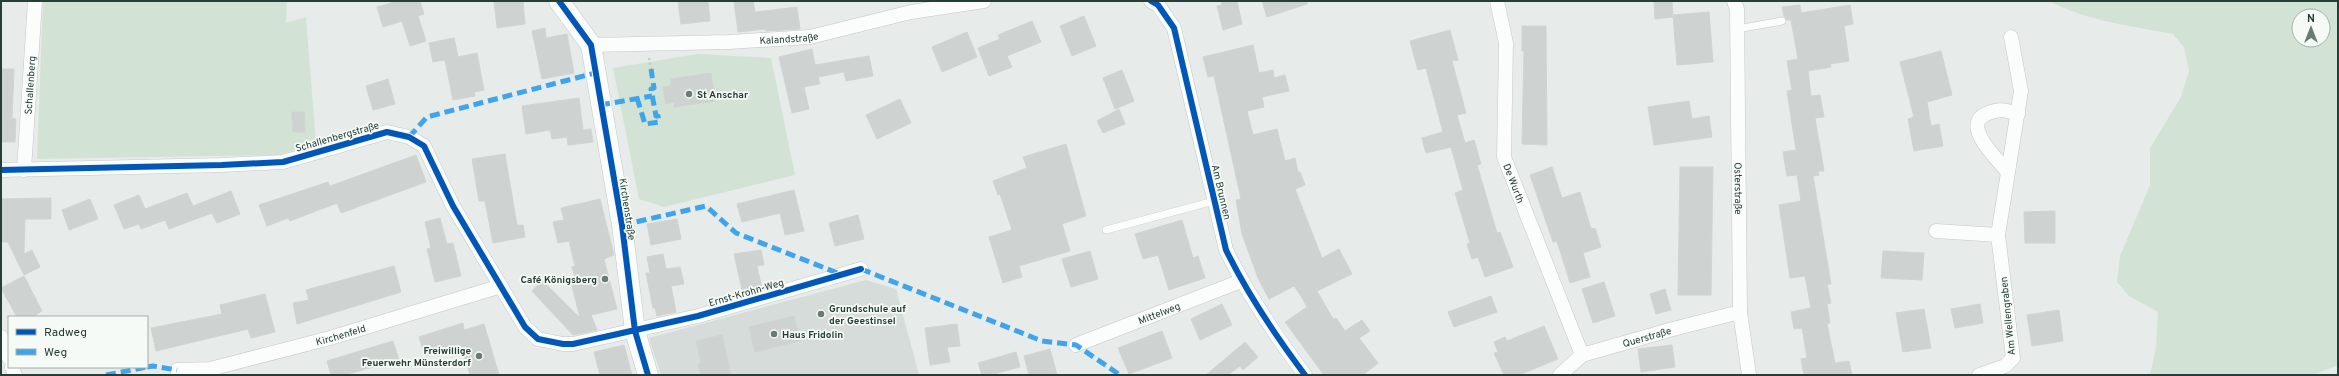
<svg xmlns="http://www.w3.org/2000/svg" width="2339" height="376" viewBox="0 0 2339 376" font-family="Overpass,sans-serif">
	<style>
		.built { fill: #d6dcd9 }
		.green { fill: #d2e3d5; fill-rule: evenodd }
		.building { fill: #ced3d1; stroke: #d0d4d2 }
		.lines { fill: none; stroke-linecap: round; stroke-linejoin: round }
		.lane-casing { stroke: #c4c8c6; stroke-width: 8 }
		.street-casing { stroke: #c4c8c6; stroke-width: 15 }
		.secondary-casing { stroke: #c3c9c6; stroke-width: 21 }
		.path { stroke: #c3cbc7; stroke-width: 2.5; stroke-dasharray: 2 3; stroke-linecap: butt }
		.lane { stroke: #fbfcfc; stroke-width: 7 }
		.street { stroke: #fbfcfc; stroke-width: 14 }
		.secondary { stroke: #fbfcfc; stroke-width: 20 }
		.quiet { stroke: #3ea4eb; stroke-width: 5; stroke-dasharray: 10 5; stroke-linecap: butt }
		.cycleway-casing { stroke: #f6faf7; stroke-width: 8 }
		.cycleway { stroke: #0057b8; stroke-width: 6 }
		.poi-dot { fill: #6a7b74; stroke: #f6faf7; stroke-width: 1.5 }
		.labels { text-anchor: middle; stroke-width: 3.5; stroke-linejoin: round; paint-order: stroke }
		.street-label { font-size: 10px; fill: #263e35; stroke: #f6faf7 }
		.poi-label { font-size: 10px; font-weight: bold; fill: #263e35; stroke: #f6faf7; text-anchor: start }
	</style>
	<rect width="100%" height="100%" fill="#e7ebe9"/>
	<path class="built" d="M866 280 896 289 919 375H661L649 338Z"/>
	<path class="green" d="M43 1H287L286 23 306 17 316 144 278 155 37 159Z
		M2049 1H2338V365L2313 375H2150L2156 348 2158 312 2129 296 2117 282 2120 256 2150 185V148L2181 97 2189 71 2184 47 2173 34C2131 26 2087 21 2049 1ZM2299 16H2323V40H2299Z
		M697 54 771 58 795 175 664 207 639 199 613 68Z"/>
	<path class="building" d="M397 1H420L424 14 418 16 426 41 410 46 402 21 383 27 377 7Z
		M494 1H523L525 24 497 28Z
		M678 1H708L710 21 681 24Z
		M734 1H753L755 12 797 7 800 29 766 31V29L738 32Z
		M1221 1H1237L1242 24 1223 30 1217 6 1222 5Z
		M1262 1H1307V4L1267 17Z
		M1654 1H1672L1673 17 1655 19Z
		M1800 5 1801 13 1850 5 1853 24 1844 26 1849 61 1830 64 1831 67 1808 71 1811 96 1820 95 1824 117 1815 118 1824 171H1818L1819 175 1813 176 1831 284H1827L1831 303 1827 304 1830 323 1827 324 1835 363 1849 361 1852 375H1804L1801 359 1807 358 1802 328 1794 329 1791 312 1811 308 1805 276 1790 278 1779 205 1801 201 1797 175 1787 176 1783 152 1796 150 1787 91 1792 90 1787 61 1798 59 1791 20H1787L1784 16 1782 7Z
		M1709 12 1713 62 1677 65 1673 15Z
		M1084 16 1096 46 1072 56 1060 26Z
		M1032 21 1041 42 1007 56 1012 67 989 76 978 48 1000 39 998 35Z
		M1522 26H1546L1547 145 1522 144 1524 51H1522Z
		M545 28 546 38 567 34 574 73 542 79 532 31Z
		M1450 30 1458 60 1452 61 1466 113 1457 115 1465 143 1474 140 1481 164 1477 165 1497 233 1500 232 1513 267 1485 277 1478 257 1472 259 1467 244 1470 243 1455 193 1463 190 1451 147 1426 153 1422 138 1443 132 1426 68 1418 70 1410 41Z
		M967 32 977 57 942 72 932 47Z
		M454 38 458 57 477 53 484 90 474 92 475 96 453 100 445 60 433 62 429 43Z
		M1253 45 1259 73 1273 70 1274 78 1285 75 1289 91 1262 97 1264 107 1247 111 1253 135 1277 129 1285 161 1295 158 1298 172H1300L1305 185 1295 189 1322 258 1339 249 1352 274 1317 291 1333 319 1336 318 1345 331 1362 320 1370 331 1359 338 1378 363 1363 375H1324L1285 322 1307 307 1301 296 1294 286 1269 299 1258 278 1242 234 1236 200 1241 199 1214 76 1208 77 1203 57Z
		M812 49 815 65 869 56 873 76 846 81 844 72 818 77 820 84 804 87 809 109 792 113 779 57Z
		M1941 51 1952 95 1927 102 1931 126 1939 124 1943 146 1914 151 1908 119 1914 117 1900 62Z
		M1 69H14L12 118H1Z
		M1122 70 1134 101 1115 109 1103 78Z
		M711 73 715 101 674 107V102L666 104 663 87 671 86V79Z
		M388 79 395 104 373 110 366 86Z
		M579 98 583 130 591 129 593 142 568 145 567 137 552 139 550 130 526 134 522 106Z
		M900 99 911 123 877 139 866 115Z
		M1689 101 1692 119 1709 116 1712 137 1654 145 1648 107Z
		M1119 109 1125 124 1103 133 1097 121Z
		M292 112H304L305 132H293Z
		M1 118 16 119 15 142H1Z
		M1066 144 1086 216 1062 224 1070 251 1019 266 1022 277 1003 283 989 237 1012 230 1000 194 998 195 993 181 1027 168 1023 157Z
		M505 154 517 225H523L525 237 493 243 485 201H479L472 159Z
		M416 155 426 182 341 213 337 203 290 221 288 218 267 226 259 205 328 182 330 186Z
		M1552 167 1562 198 1580 192 1591 229 1595 228 1601 247 1583 253 1590 277 1570 283 1557 241 1553 242 1530 175Z
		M1680 167H1713L1711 295H1678Z
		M794 190 804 231 785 235 780 213 742 222 737 204Z
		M231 191 240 214 217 223 212 213 169 229 165 220 141 229 139 224 124 229 114 205 139 195 145 209 187 193 193 206Z
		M51 198V219H25L24 254 32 250 40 267 24 275 8 242H1V199Z
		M90 199 98 219 69 230 62 210Z
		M600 199 614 255 604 259 617 309 591 315 597 330 573 335 532 291 542 280 580 318 570 278 575 277 572 267 575 266 569 241 558 243 553 222 564 220 561 208Z
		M2055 211V243H2025L2024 212Z
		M858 215 864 239 835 246 829 223Z
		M440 218 447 244 453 243 461 276 435 282 427 249 431 248 425 222Z
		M677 219 681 239 651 245 647 224Z
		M1182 220 1193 258 1198 256 1205 278 1169 290 1158 255 1143 259 1135 234Z
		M761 250 764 265 757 266 762 289 743 294 734 254Z
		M1090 251 1098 279 1071 287 1062 259Z
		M1883 251 1924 253 1922 280 1881 278Z
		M663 254 666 269 680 267 684 284 671 286 676 312 657 316 655 308H653L646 273H650L647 257Z
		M394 266 401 292 297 324 293 303 309 300 306 290Z
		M24 276 42 311 32 317H17L1 288Z
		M1604 282 1615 316 1593 323 1582 289Z
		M1665 289 1671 310 1656 314 1650 294Z
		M265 294 275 332 251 338 248 329 156 351 151 328 222 314 220 305Z
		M1491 296 1497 312 1454 327 1448 312Z
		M1222 304 1232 325 1200 340 1191 319Z
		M1980 304 1983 323 1955 328 1951 309Z
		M1924 309 1931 348 1903 352 1896 313Z
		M2059 310 2063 341 2032 346 2027 315Z
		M794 316 800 341 755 352 749 327Z
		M463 323 464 330 484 324 499 375H470L461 345 425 356 419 337Z
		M957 324 960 346 947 347 950 362 930 365 925 328Z
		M1544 326 1558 359 1519 375H1504L1494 353 1498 352 1494 342 1505 337 1507 341Z
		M1162 331 1172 358 1129 374 1118 348Z
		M722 335 731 375H701L698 364 701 363 696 341Z
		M393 341 399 360 344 375H331L327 361Z
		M1245 342 1258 357 1243 370 1240 366 1228 375H1206Z
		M624 345 632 375H600L594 352Z
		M1672 345 1675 367 1641 372 1638 349Z
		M1050 349 1057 375H1029L1024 356Z
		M1016 352 1020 367 990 375H982L978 363Z"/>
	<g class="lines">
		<g class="lane-casing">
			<path id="lane" d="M1737 29 1782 21
				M1106 230 1214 201"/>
		</g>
		<g class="street-casing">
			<g id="street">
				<path d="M1151 1 1158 5 1174 28 1226 250C1248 295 1275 335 1305 375"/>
				<path id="s1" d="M1497 1 1506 43 1504 157 1582 355"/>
				<path id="s2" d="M1734 1 1737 9 1740 312 1749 375"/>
				<path id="s3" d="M591 45 729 42 810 37 911 12 984 1"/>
				<path d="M1 170 222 165 283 162 387 132 409 137 424 146 453 206 525 327 538 339 563 344H573L698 316 861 269"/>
				<path id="s4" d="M24 170 35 1"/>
				<path d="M2007 171C1997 159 1961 125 1986 114 1998 108 2006 110 2018 114"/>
				<path d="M1936 231 1998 235"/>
				<path d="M1 337 9 358"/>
				<path id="s5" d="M1076 345 1241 281"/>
				<path d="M12 367 15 375"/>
				<path id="s6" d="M177 370 210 369 330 338 501 286"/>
				<path id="s7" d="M1560 375 1582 355 1673 329 1740 312"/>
				<path d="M1979 375 2005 366 2013 358 1998 235 2021 91 2011 37"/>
			</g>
		</g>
		<g class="secondary-casing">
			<path id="secondary" d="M559 1 591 45 622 225 635 331 648 375"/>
		</g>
		<path class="path" d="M649 58 651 69"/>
		<use href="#lane" class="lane"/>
		<use href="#street" class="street"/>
		<use href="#secondary" class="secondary"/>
		<path class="quiet" d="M637 98 645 124 659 122 658 116H656L651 89 654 88 651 69
			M600 105 652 96
			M409 137 427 117 595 73
			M622 225 706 206 736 233 840 274
			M861 269 1042 341 1076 345 1120 375
			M147 367 153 366 177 370
			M106 375 147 367"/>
		<g class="cycleway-casing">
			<path id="cycleway" d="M559 1 591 45 622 225 635 331 648 375
				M1151 1 1158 5 1174 28 1226 250C1248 295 1275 335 1305 375
				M1 170 222 165 283 162 387 132 409 137 424 146 453 206 525 327 538 339 563 344H573L698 316 861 269"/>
		</g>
		<use href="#cycleway" class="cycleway"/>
	</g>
	<g class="poi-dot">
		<circle cx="689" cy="94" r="4"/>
		<circle cx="605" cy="279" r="4"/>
		<circle cx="821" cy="314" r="4"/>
		<circle cx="774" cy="334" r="4"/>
		<circle cx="479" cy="356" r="4"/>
	</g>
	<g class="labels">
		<g class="street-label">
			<text dy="4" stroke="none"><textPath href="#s3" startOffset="198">Kalandstraße</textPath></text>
			<text dy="4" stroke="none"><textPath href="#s4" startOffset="85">Schallenberg</textPath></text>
			<text transform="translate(337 136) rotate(-16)" y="4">Schallenbergstraße</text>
			<text dy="4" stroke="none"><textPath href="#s1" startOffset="185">De Wurth</textPath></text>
			<text dy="4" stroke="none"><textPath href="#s2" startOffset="188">Osterstraße</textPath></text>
			<text transform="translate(1222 192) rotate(77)" y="4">Am Brunnen</text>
			<text transform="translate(628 209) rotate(81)" y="4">Kirchenstraße</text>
			<text transform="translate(746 292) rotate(-16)" y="4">Ernst-Krohn-Weg</text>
			<text dy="4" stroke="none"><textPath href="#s5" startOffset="89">Mittelweg</textPath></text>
			<text transform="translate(2007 316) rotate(-96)" y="4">Am Wellengraben</text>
			<text dy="4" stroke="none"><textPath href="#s6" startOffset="168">Kirchenfeld</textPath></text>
			<text dy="4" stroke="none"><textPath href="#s7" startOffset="97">Querstraße</textPath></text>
		</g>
		<g class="poi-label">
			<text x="697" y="98">St Anschar</text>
			<text x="597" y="283" text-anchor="end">Café Königsberg</text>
			<text x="829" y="312">Grundschule auf<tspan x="829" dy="12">der Geestinsel</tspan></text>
			<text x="782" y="338">Haus Fridolin</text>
			<text x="471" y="354" text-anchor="end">Freiwillige<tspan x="471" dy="12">Feuerwehr Münsterdorf</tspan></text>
		</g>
	</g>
	<rect width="2339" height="376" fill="none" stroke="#263e35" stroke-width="4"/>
	<rect x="8" y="316" width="140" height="52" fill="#f6faf7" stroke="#a3afa9"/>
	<rect x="16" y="329" width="20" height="6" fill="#0057b8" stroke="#a3afa9"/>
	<text x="44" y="336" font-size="12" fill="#263e35">Radweg</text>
	<rect x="16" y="349" width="20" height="6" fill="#3ea4eb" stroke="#a3afa9"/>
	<text x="44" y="356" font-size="12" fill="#263e35">Weg</text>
	<g transform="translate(2311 28)"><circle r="19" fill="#f6faf7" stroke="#a3afa9"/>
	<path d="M0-3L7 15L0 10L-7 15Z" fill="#6a7b74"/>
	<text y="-6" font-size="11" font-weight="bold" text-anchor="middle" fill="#263e35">N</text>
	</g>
</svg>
